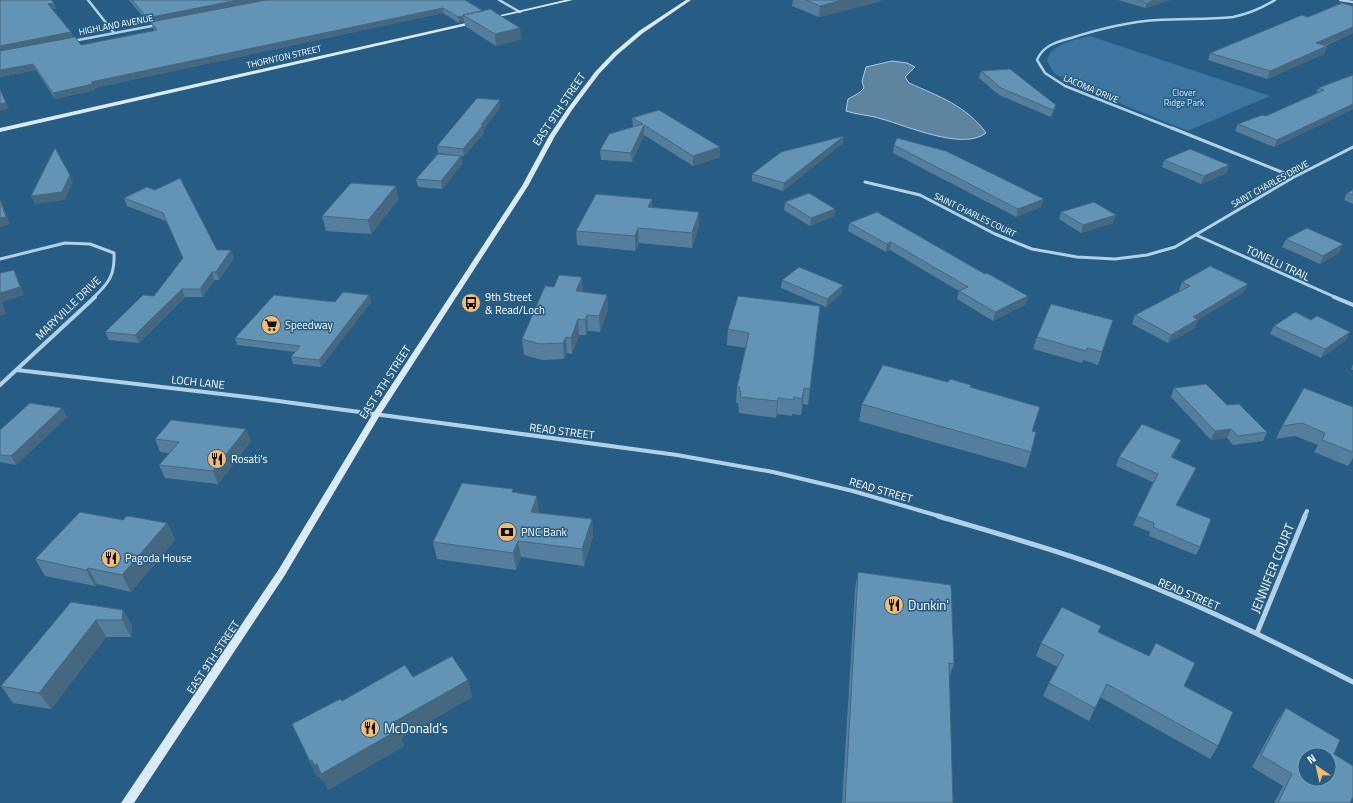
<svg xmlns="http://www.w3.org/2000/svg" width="1353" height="803" viewBox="0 0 1353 803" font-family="'Titillium Web',sans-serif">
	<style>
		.green { fill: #3c76a0 }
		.water { fill: #5f849f; stroke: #a5cde8 }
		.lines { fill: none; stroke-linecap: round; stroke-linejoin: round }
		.street-far3 { stroke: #b0d1e7; stroke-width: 2.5 }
		.street-far2 { stroke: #b0d1e7; stroke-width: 3 }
		.street-far1 { stroke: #b0d1e7; stroke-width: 4 }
		.street { stroke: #b0d1e7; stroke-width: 5 }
		.secondary { fill: #daeaf6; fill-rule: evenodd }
		.wall { fill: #557e9c }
		.shaded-wall { fill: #45677f }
		.building { fill: #6393b5; stroke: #45677f; fill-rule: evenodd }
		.labels { text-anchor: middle; stroke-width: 3; stroke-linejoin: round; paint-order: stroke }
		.far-street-label { font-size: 9px; fill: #fff; stroke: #275c84 }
		.far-park-label { font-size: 9px; fill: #d4e8f6; stroke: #275c84 }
		.street-label { font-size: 11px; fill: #fff; stroke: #275c84 }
		.poi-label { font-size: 11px; fill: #fff; stroke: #275c84; text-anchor: start }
		.near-street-label { font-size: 13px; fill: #fff; stroke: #275c84 }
		.near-poi-label { font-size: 13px; fill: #fff; stroke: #275c84; text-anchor: start }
	</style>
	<rect width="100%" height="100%" fill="#275c84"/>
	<path class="green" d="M1090 36 1270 96 1188 131 1072 84 1054 73 1047 61C1050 43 1076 40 1090 36Z"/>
	<path class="water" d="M892 61 907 63 915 67 905 77 909 83C938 96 967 106 986 133 963 151 907 126 882 119 870 115 858 115 846 111L848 99 859 93 864 88 862 81 866 67Z"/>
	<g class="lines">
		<path class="street-far3" d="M88 0 114 33
			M499 0 520 12
			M1340 0 1353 2
			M73 41 157 25
			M1174 129 1065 86 1045 73 1037 60C1043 45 1057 42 1071 38 1099 29 1127 22 1157 20 1182 18 1208 20 1233 17 1248 14 1262 8 1275 0"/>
		<path class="street-far2" d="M1172 128 1294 177
			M865 182 920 195 995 234 1032 249 1077 257 1115 259 1147 255 1175 247 1294 177 1353 147
			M1196 235 1337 298
			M0 259 65 243 90 244 114 253C115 275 109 283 93 298"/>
		<path class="street-far1" d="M1334 297 1353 305
			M17 370 256 398 677 455 773 472 853 491 942 517
			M0 385 95 297
			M1304 517 1307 511"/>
		<path class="street" d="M938 516C1002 535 1067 553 1128 577 1205 607 1279 644 1353 682
			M1257 633 1305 516"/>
		<path class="secondary" d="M565 0H573L490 19 488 18Z
			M686 0H691L643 33 617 55 599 74 572 110 555 136 528 186 380 415 285 575 134 803H121L279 569 372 415 522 186 549 136 568 108 595 72 613 53 639 31Z
			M475 21 477 22V23L0 132V128Z"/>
	</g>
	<path class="wall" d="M129 0H465L522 39 496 46 465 26 464 21 459 23 443 13 94 88 95 90 55 99 36 70 0 77 54 3 56 9H52L71 32 73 37 81 45 155 31 153 28 151 23H148Z
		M793 0H881V1L819 17 792 6Z
		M1118 0H1170L1145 8Z
		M1353 33 1325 46H1327L1324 54 1267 79 1208 60 1210 53Z
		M981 71 1056 105 1054 112 1051 117 999 95 979 78Z
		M1353 75V109L1274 147 1235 131 1238 124 1266 116 1316 94 1318 88Z
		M500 100V107L484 129V133L464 156 438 153 437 146Z
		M632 118 720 147V157L693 166 644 135 632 162 601 160 600 150 633 127Z
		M843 143 783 191 752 181V174Z
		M894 145 1041 207 1016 217 893 153Z
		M461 156 462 164 442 189 418 187 416 179Z
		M1164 160 1227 173 1201 184 1162 167Z
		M396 186 398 200 371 234 326 231 322 216Z
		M147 187 217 250H231L234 258 219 280H214L203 297H185L139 343 109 340 105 332 154 296 183 258 166 221 127 206 124 198Z
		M1353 188V204L1344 200 1347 193 1352 191Z
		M785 202 835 209 834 216 810 226 784 210Z
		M652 207 699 212V226L692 248 639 243 635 251 577 245 576 231Z
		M1061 212 1113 223 1081 233 1059 219Z
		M849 223 985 274 1026 304 993 321 957 299 959 291 890 250 886 252 848 231Z
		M1286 239 1340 252 1320 264 1282 247Z
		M782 280 842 293 826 307 781 288Z
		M1182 282 1244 292 1198 320 1195 328 1168 343 1132 324 1135 315 1180 291 1179 290Z
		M583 292 607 295 608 310 600 332 588 331 586 335H579L572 354 567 353 564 359 542 360 524 355 522 339Z
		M369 295 371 302 321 367 293 364 291 357 295 352 237 345 235 338Z
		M820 306 808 405 803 404 801 415 792 414V416L777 414 776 418 739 413 738 403H736L737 387 746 348 727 345 728 329Z
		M1113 320 1098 365 1083 360 1082 363 1033 349 1037 337Z
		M1274 326 1350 332 1346 340 1321 358 1270 334Z
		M1353 364V370L1351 369Z
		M948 382 970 388 1032 431 1031 452 1026 468 859 421 862 404Z
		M1174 388 1227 405 1267 432 1263 441 1233 445 1227 438 1211 440 1171 397Z
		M1353 407V458L1348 466 1314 452 1318 445 1295 436 1276 439 1282 426Z
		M62 408 67 417 16 465 0 462V430Z
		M155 439 251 441 218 484 165 478 159 465 169 453 160 452Z
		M1181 440 1177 449 1172 458 1196 468 1192 477 1176 505 1200 547 1196 555 1149 536 1150 532 1133 525 1153 482 1116 466 1119 457Z
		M514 493 539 513 592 519 593 536 584 566 521 557 516 570 437 559 433 542Z
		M123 520 167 523 175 540 131 592 97 584 95 586 45 576 35 559Z
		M858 572 954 664 949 678 953 803H842L855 589Z
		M71 602 123 610 132 626 131 637H106L51 709 13 703 1 686Z
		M1099 632 1184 686 1218 746 1210 759 1100 697 1089 721 1043 696 1049 683 1058 667 1036 656 1041 643Z
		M413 677 468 680 472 697 401 738 404 746 328 790 324 780 322 781 319 776 317 777 292 724 342 701Z
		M1286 708 1334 754 1350 803H1274L1283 786 1252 767 1277 721Z"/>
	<path class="shaded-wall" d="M238 0H267L148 23 147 18Z
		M842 0H881V1L819 17 820 6Z
		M1155 0H1170L1145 8 1147 3Z
		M54 3 56 9H50L48 4Z
		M443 8V13L94 88 95 90 55 99 53 93 91 82Z
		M463 16 464 21 459 23 458 17Z
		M1353 27V33L1313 50 1316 43Z
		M520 28 522 39 496 46 495 34Z
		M71 32 73 38 0 52V46Z
		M1327 46 1324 54 1267 79 1270 71Z
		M33 64 36 70 0 77V70Z
		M0 88 9 109 0 111Z
		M500 100V107L484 129V133L464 156 463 149Z
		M1353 104V109L1274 147 1277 140Z
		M1056 105 1054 112 1051 117 1053 110Z
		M644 125V135L632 162 631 153Z
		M844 136 843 143 783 191 784 183Z
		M720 147V157L693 166V156Z
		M461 156 462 164 442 189 441 181Z
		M1229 165 1227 173 1201 184 1204 176Z
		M70 175 73 182 65 200 35 204 31 196Z
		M396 186 398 200 371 234 368 220Z
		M0 198 10 224 0 227Z
		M652 199V213L648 207Z
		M1044 199 1041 207 1016 217 1018 209Z
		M835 209 834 216 810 226 811 218Z
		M699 212V226L692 248V233Z
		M1116 215 1113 223 1081 233 1083 225Z
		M638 228 639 243 635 251V236Z
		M891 242 890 250 886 252 887 244Z
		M1343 244 1340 252 1320 264 1323 256Z
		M231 250 234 258 219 280 216 272Z
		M14 270 18 278 24 295 2 302 6 314 0 316V293Z
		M212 272 214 280 203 297 200 289Z
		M582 277 583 292 576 291Z
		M1248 284 1244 292 1198 320 1195 328 1168 343 1171 335 1193 317Z
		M843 285 842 293 826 307 827 299Z
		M182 289 185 297 139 343 135 335Z
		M369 295 371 302 321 367 319 360Z
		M607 295 608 310 600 332 599 316Z
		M1028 296 1026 304 993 321 995 312Z
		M587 315 588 331 586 335 585 320Z
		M578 319 579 335 572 354 571 338Z
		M1350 332 1346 340 1321 358 1325 349Z
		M566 337 567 353 564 359 563 343Z
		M804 388 803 404 801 415 802 399Z
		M778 398 777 414 776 418 777 401Z
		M62 408 67 417 16 465 11 456Z
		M246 429 251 441 218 484 213 471Z
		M1231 429 1227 438 1211 440 1215 431Z
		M1181 440 1177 449 1167 466 1171 457Z
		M1196 468 1192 477 1172 514 1176 505Z
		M537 496 539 512H531Z
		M592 519 593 536 584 566 582 549Z
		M167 523 175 540 131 592 122 575Z
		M518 541 521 557 516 570 513 553Z
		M88 568 97 584 95 586 86 570Z
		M123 610 132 626 131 637 122 620Z
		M96 620 106 637 51 709 39 693Z
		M468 680 472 697 401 738 404 746 328 790 321 774 394 722Z
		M312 760 319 776 317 777 310 761Z
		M317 764 324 780 322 781 314 765Z"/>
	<path class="building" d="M0 0H51L54 3 48 4 71 32 0 46Z
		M132 0H238L147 18Z
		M266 0H465L483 11 463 15V16L458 17 443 8 91 82 93 84 53 93 33 64 0 70V51L75 37 81 45 157 30 151 22Z
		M806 0H842L820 6Z
		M1138 0H1155L1147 3Z
		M1342 3 1353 6V27L1316 43 1327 46 1270 71 1210 53 1302 15 1308 17Z
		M490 9 520 28 495 34 463 15Z
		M1010 69 1056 105 1053 110 1001 88 981 71Z
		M1353 75V104L1277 140 1238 124 1262 115 1266 116 1324 90 1318 88Z
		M0 89 6 103 0 104Z
		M477 98 500 100 481 125H483L463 149 437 146Z
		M659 110 720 147 693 156 644 125 631 153 600 150 609 134 643 124 632 118Z
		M844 136 784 183 752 174 781 152Z
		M897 138 946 151 1044 199 1018 209 894 145Z
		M55 148 70 175 62 192 31 196Z
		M1190 149 1229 165 1204 176 1164 160Z
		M438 154 461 156 441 181 416 179Z
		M180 178 217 250H231L216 272H212L200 289H182L135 335 105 332 143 295 154 296 183 258 163 213 124 198 147 187 155 190Z
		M351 183 396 186 368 220 322 216Z
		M1353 190V195L1347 193Z
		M809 193 835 209 811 218 785 202Z
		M596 194 652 199 648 207 699 212 692 233 638 228 635 236 576 231Z
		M0 200 6 217 0 218Z
		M1094 202 1116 215 1083 225 1061 212Z
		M877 212 985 274 987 273 1028 296 995 312 959 291 968 287 891 242 887 244 849 223Z
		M1307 228 1343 244 1323 256 1286 239Z
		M1210 266 1248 284 1193 317 1198 319 1171 335 1135 315 1190 286 1182 282Z
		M799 267 843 285 827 299 782 280Z
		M14 270 20 287 0 293V273Z
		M559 275 582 277 576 291 607 295 599 316 587 315 585 320 578 319 571 338 566 337 563 343 540 344 522 339 545 286 554 287Z
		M343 292 369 295 319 360 291 357 300 346 235 338 274 295 335 302Z
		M738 296 820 306 810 389 804 388 802 399 794 397 793 400 778 398 777 401 740 397 741 391H739L740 387H737L749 333 728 329Z
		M1051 304 1113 320 1102 352 1087 348 1086 351 1037 337Z
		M1295 312 1311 320 1317 316 1350 332 1325 349 1274 326Z
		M883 365 948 382 950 379 971 385 970 387 1040 407 1032 431 1036 432 1031 452 862 404Z
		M1206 384 1227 405 1239 404 1267 432 1238 436 1231 429 1215 431 1174 388Z
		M1304 388 1353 407V452L1322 440 1325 433 1302 423 1282 426Z
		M30 403 62 408 11 456 0 455V430Z
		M171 420 246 429 213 471 159 465 179 442 155 439Z
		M1142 424 1181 440 1171 457 1196 468 1176 505 1211 519 1200 547 1153 527 1154 523 1137 516 1158 474 1119 457Z
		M462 483 513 489 512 492 537 496 531 512 592 519 582 549 518 541 513 553 433 542Z
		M80 512 123 520 127 516 134 517 167 523 122 575 88 568 86 570 35 559Z
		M858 572 951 585 954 664 949 663 953 803H845Z
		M71 602 123 610 122 620H96L39 693 1 686Z
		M1062 607 1101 626 1098 632 1149 656 1156 643 1195 663 1184 686 1233 712 1218 746 1107 684 1095 708 1049 683 1064 655 1041 643Z
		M452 656 468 680 394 722 398 730 321 774 317 764 314 765 312 760 310 761 292 724 340 699 342 701 405 665 413 677Z
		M1286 708 1340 740 1334 754 1353 766V797L1350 803H1278L1292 774 1261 755ZM1305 755H1329V779H1305Z"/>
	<defs>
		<g id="bus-disc" transform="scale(1)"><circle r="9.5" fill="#f0bc76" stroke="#275c84"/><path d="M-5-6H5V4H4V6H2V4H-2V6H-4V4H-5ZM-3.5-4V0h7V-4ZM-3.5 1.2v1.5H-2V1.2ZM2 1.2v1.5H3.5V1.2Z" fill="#111"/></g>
		<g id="supermarket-disc" transform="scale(1)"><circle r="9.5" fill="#f0bc76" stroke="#275c84"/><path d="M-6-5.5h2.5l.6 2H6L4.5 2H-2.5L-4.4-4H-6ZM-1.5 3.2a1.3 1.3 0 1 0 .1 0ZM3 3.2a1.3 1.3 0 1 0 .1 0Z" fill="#111"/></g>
		<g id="restaurant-disc" transform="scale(1)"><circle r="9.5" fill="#f0bc76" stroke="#275c84"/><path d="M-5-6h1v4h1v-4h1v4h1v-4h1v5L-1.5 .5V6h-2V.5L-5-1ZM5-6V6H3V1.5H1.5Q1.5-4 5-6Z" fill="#111"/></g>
		<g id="bank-disc" transform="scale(1)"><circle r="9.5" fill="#f0bc76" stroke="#275c84"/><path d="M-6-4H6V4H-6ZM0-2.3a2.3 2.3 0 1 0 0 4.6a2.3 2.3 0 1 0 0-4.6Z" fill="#111"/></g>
	</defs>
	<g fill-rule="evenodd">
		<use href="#bus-disc" x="471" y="303"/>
		<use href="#supermarket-disc" x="271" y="325"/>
		<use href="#restaurant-disc" x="217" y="459"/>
		<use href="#bank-disc" x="507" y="532"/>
		<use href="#restaurant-disc" x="111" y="558"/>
		<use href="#restaurant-disc" x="894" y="605"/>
		<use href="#restaurant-disc" x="370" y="728"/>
	</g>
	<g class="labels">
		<g class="far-street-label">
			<text transform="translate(116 25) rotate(-11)" y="3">HIGHLAND AVENUE</text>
			<text transform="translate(284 57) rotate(-13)" y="3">THORNTON STREET</text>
			<text transform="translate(1091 89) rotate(23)" y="3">LACOMA DRIVE</text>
			<text transform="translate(1270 184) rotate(-29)" y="3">SAINT CHARLES DRIVE</text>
			<text transform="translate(975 215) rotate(26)" y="3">SAINT CHARLES COURT</text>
		</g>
		<g class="far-park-label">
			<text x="1184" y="96">Clover<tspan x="1184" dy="10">Ridge Park</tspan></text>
		</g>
		<g class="street-label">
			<text transform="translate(559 109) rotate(-56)" y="4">EAST 9TH STREET</text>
			<text transform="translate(1278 263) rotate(25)" y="4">TONELLI TRAIL</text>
			<text transform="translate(68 308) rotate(-44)" y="4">MARYVILLE DRIVE</text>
			<text transform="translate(198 382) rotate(6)" y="4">LOCH LANE</text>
			<text transform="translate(385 382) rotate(-57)" y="4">EAST 9TH STREET</text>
			<text transform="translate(562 431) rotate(7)" y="4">READ STREET</text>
			<text transform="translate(881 490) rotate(16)" y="4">READ STREET</text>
			<text transform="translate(1189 594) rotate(23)" y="4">READ STREET</text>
			<text transform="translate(213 657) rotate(-56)" y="4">EAST 9TH STREET</text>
		</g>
		<g class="poi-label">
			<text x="485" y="301">9th Street<tspan x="485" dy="13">&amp; Read/Loch</tspan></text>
			<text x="285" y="329">Speedway</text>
			<text x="231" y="463">Rosati's</text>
			<text x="521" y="536">PNC Bank</text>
			<text x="125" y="562">Pagoda House</text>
		</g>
		<g class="near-street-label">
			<text transform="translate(1272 568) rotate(-68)" y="5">JENNIFER COURT</text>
		</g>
		<g class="near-poi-label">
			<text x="908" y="610">Dunkin'</text>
			<text x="384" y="733">McDonald's</text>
		</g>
	</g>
	<g transform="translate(1317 767) rotate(326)"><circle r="19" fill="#275c84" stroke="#7d9db5"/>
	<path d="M0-3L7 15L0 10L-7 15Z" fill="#f0bc76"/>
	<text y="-6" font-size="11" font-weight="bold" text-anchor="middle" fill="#ffffff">N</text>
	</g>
</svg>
